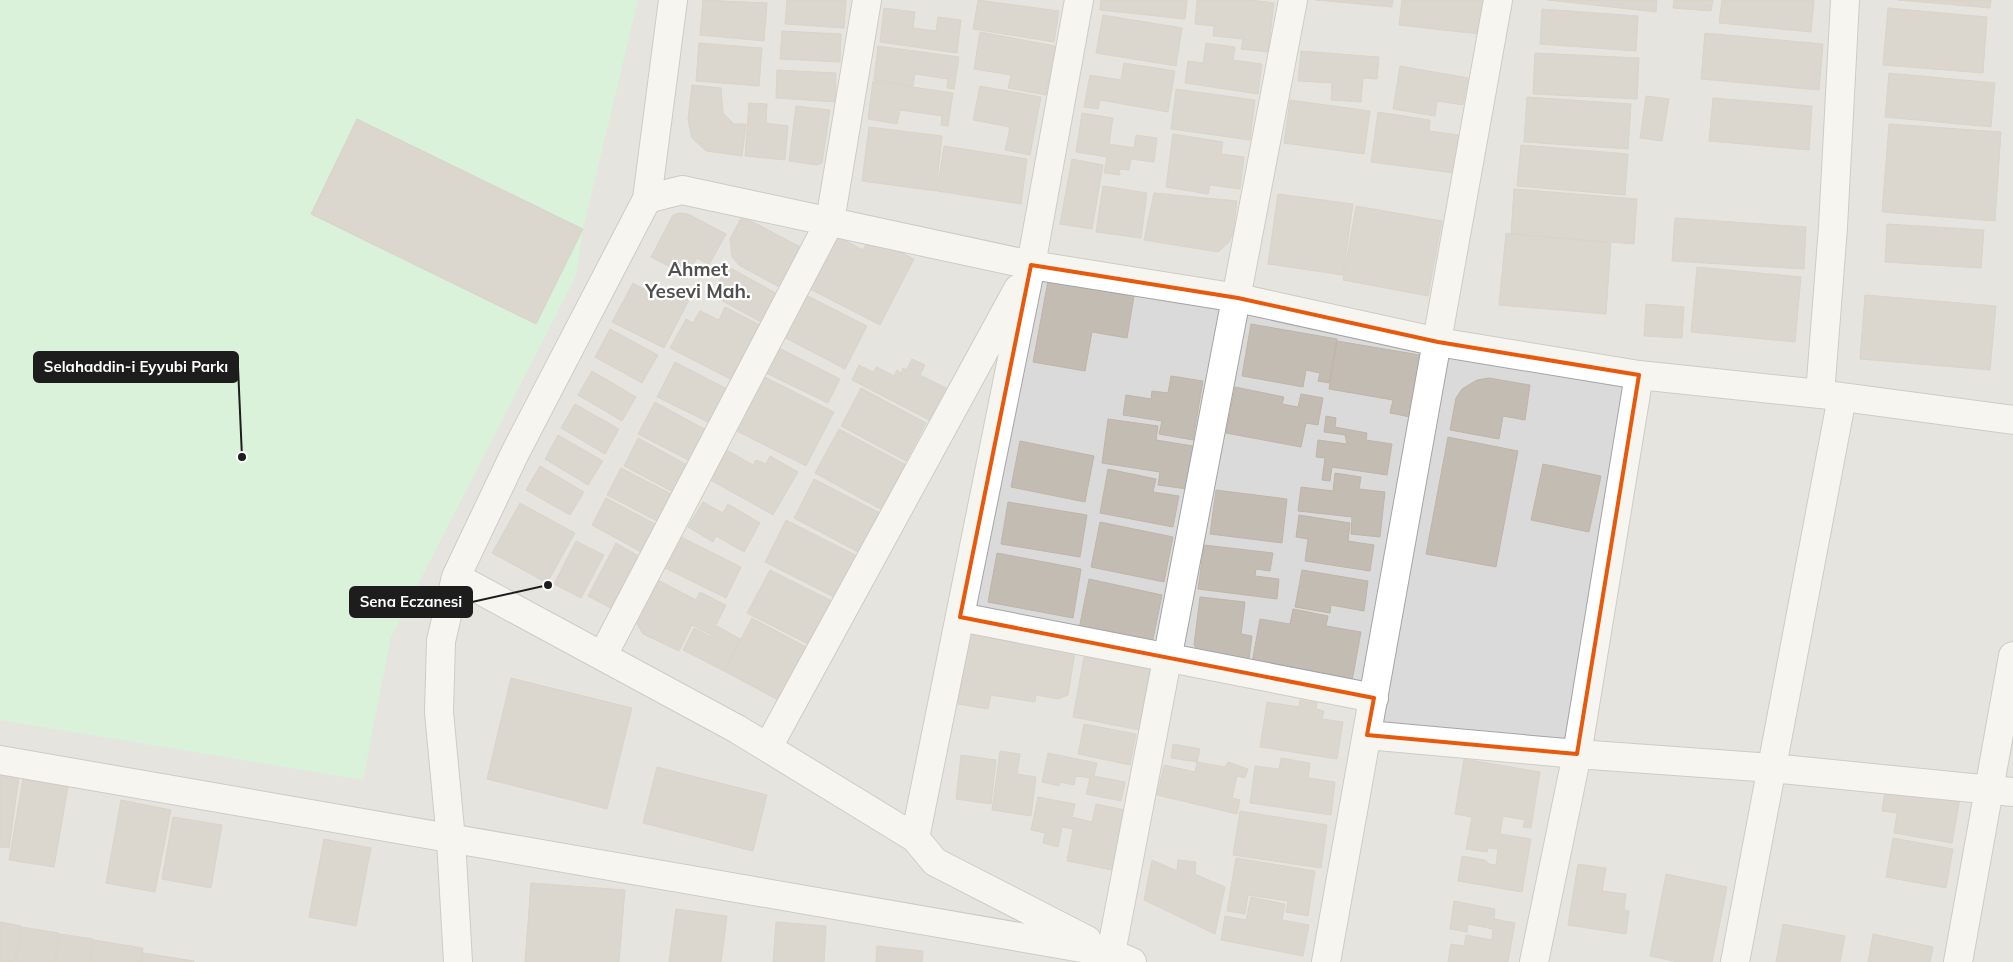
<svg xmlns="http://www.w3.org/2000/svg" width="2013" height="962" viewBox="0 0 2013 962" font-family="Mulish,sans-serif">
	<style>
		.residential { fill: #dbdada }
		.park { fill: #c1f8cd }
		.building { fill: #c3bcb3; stroke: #bfb5a6 }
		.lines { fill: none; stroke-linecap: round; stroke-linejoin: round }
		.minor-casing { stroke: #a4a4a4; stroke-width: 30 }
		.minor { stroke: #fff; stroke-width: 28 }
		.marked { fill: none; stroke: #e8590c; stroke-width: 4; stroke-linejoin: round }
		.labels { text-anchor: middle; stroke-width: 4.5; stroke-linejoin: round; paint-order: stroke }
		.district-label { font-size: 19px; font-weight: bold; fill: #505050; stroke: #fff }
		.leader { fill: none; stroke: #1d1d1d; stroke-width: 2 }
		.callout-dot { fill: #1d1d1d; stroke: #fff; stroke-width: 2 }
		.callout { fill: #1d1d1d; stroke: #1d1d1d; stroke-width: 2 }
		.callout-label { font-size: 15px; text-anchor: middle; font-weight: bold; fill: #fff }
	</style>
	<rect width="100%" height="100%" fill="#eeece3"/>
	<path class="residential" d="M0 0H2013V962H0Z"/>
	<path class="park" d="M0 0H638L583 229 576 276 391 637 363 780 0 720Z"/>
	<path class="building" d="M703 0 767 3 764 41 700 35Z
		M787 0H846L844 28 785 24Z
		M978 0 1059 11 1054 42 973 29Z
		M1101 0H1187L1185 19 1100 10Z
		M1197 0H1251L1274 3 1268 52 1241 49 1243 39 1213 36 1214 26 1195 24Z
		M1316 0H1393L1392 7Z
		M1402 0H1483L1479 34 1399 25Z
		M1548 0H1657L1656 12Z
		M1674 0H1713L1711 11 1673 8Z
		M1722 0H1814L1811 32 1719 23Z
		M1898 0H1991L1990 8Z
		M884 8 915 12 913 28 936 31 938 17 961 20 957 53 880 42Z
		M1888 8 1987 17 1983 73 1883 65Z
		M1542 9 1638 16 1636 51 1540 44Z
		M1103 15 1182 28 1176 66 1096 53Z
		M782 31 841 34 840 62 780 59Z
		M980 32 1055 46 1046 95 1008 88 1011 75 974 69Z
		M1705 33 1823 44 1819 90 1701 79Z
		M699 43 762 48 759 86 696 81Z
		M1206 43 1235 47 1233 60 1262 64 1258 94 1185 83 1188 61 1203 63Z
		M878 46 959 57 954 89 947 88 948 79 915 74 913 86 874 80Z
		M1301 51 1379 57 1377 79 1363 78 1361 102 1331 100 1332 83 1298 81Z
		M1535 53 1639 58 1637 99 1533 94Z
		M1124 63 1175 71 1168 112 1100 100 1098 109 1084 107 1090 75 1121 80Z
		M1400 66 1468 78 1463 105 1437 101 1435 116 1393 109Z
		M777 70 836 73 835 102 776 98Z
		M1889 73 1995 83 1991 127 1885 117Z
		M873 81 953 93 948 126 941 125 942 116 900 110 897 124 868 119Z
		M692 85 721 88 723 113 734 124H746L742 156 706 151 692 138 688 120Z
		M980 86 1041 97 1030 155 1005 150 1010 127 973 120Z
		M1176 89 1255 100 1250 140 1171 129Z
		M1646 96 1669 99 1662 141 1640 138Z
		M1527 97 1631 104 1628 149 1524 142Z
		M1713 98 1812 106 1809 150 1709 141Z
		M1290 100 1370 111 1364 154 1284 143Z
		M749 103 767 104 766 123 788 126 785 160 745 156Z
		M796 106 830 110 822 163 817 165 789 161Z
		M1378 112 1430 120 1429 131 1459 135 1454 173 1371 162Z
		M1082 113 1113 118 1109 144 1134 148 1136 135 1157 138 1154 162 1131 159 1129 170 1119 169 1120 175 1104 173 1107 157 1076 152Z
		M357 119 583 229 536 324 311 214Z
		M1889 124 2001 132 1995 221 1882 212Z
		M869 127 942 136 936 191 862 181Z
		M1173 134 1223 142 1221 154 1244 157 1240 189 1210 185 1208 194 1166 187Z
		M1521 145 1628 154 1625 195 1517 186Z
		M944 146 1027 159 1021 204 937 191Z
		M1072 159 1103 165 1092 229 1060 224Z
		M1103 186 1147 193 1141 238 1096 232Z
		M1514 189 1637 199 1634 244 1511 234Z
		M1154 193 1237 201 1233 233 1229 242 1218 252 1144 240Z
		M1278 194 1353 204 1343 275 1268 264Z
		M1356 206 1442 221 1428 296 1343 280Z
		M679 213 688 214 726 234 709 265 697 258 687 276 651 257 673 215Z
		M742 216 804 249 783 289 740 266 732 257 730 239Z
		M1675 218 1806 227 1804 269 1672 261Z
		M1887 224 1984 230 1981 268 1885 262Z
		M1506 233 1611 243 1606 314 1499 305Z
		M833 234 863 250 870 236 914 259 880 325 806 287Z
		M727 266 781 296 766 325 712 295Z
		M1697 267 1801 277 1795 342 1691 332Z
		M1048 281 1134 296 1127 338 1092 332 1085 371 1033 362Z
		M633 283 655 295 660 285 689 300 664 348 612 322Z
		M802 293 867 326 845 369 780 335Z
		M1865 295 1996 306 1990 370 1860 359Z
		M1646 304 1684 307 1682 338 1644 336Z
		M725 307 762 326 734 381 670 348 686 319 693 323 700 311 719 320Z
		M1251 324 1337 339 1329 383 1318 381 1320 373 1306 370 1303 387 1242 376Z
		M610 329 658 355 642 383 595 357Z
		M1337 341 1420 355 1410 417 1390 413 1393 400 1329 389Z
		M777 347 840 379 828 403 764 372Z
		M912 359 925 365 920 375 946 388 929 420 852 380 859 365 873 372 877 367 894 376 897 370 901 373 903 368 906 370Z
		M675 362 729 390 712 424 657 397Z
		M592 371 636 397 622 421 578 395Z
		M761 375 834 412 806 466 733 429Z
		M1171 376 1203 381 1193 440 1159 434 1162 421 1123 415 1126 395 1151 399 1152 391 1168 393Z
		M1489 378 1530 385 1525 420 1503 416 1499 439 1450 430 1456 398 1462 389 1477 380Z
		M1235 387 1284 397 1282 404 1298 407 1301 394 1323 398 1318 425 1306 423 1301 447 1226 433Z
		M861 388 926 423 906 461 841 426Z
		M655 402 706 430 690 461 638 434Z
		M575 404 619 429 605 454 561 428Z
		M1326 416 1336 418 1335 427 1367 433 1366 440 1392 444 1387 475 1332 467 1330 481 1322 480 1325 458 1316 457 1318 440 1347 444 1345 435 1324 432Z
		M1108 419 1158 426 1156 440 1193 446 1187 489 1158 485 1160 472 1102 463Z
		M839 429 906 465 882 510 815 473Z
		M558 435 603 461 588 485 545 459Z
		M1448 437 1518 451 1496 567 1426 554Z
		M638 438 689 466 675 493 624 466Z
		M1020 441 1094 456 1085 502 1011 487Z
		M723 448 753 465 756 460 766 464 770 456 798 472 773 515 707 478Z
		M1543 464 1601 476 1589 532 1531 520Z
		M540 466 584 492 570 515 526 490Z
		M621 468 673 495 659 522 607 495Z
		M1108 469 1156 479 1153 492 1179 496 1173 527 1100 513Z
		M1335 473 1361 477 1359 489 1385 492 1380 537 1351 534 1352 517 1298 511 1301 487 1333 491Z
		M814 479 882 514 862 554 794 518Z
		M1216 490 1287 499 1282 543 1210 534Z
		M606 498 657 525 643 553 592 525Z
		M703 502 723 513 728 504 760 523 744 552 716 536 713 542 688 527Z
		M1008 502 1087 515 1080 557 1001 544Z
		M520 503 575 533 547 583 492 553Z
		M1299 515 1350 523 1348 541 1374 545 1370 571 1305 561 1308 539 1296 537Z
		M786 520 859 557 838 599 765 562Z
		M1100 522 1173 537 1164 582 1091 567Z
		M679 536 741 567 726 598 663 567Z
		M576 541 604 555 581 598 554 584Z
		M616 543 642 558 614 610 588 596Z
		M1204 545 1273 553 1270 571 1256 569 1255 576 1279 579 1277 599 1198 589Z
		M997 553 1081 569 1073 618 988 602Z
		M770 570 834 602 812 646 747 613Z
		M1302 570 1368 581 1364 611 1331 605 1330 613 1295 607Z
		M1089 579 1162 595 1151 649 1078 634Z
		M658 580 696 600 700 592 726 605 711 635 692 625 679 651 643 634 637 624V618Z
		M1200 597 1245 602 1241 634 1252 636 1249 659 1200 654 1194 645Z
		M1293 609 1328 616 1326 626 1361 632 1352 681 1252 663 1260 619 1290 624Z
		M752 618 808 648 780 701 724 671Z
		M717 626 740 639 724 671 683 650 694 628 711 637Z
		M970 630 1076 646 1068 695 1058 699 1036 695 1035 702 991 695 988 709 958 704Z
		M1084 657 1150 669 1139 730 1073 717Z
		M511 678 632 708 607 809 487 779Z
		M1300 700 1317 703 1316 709 1324 711 1322 719 1343 722 1337 759 1260 747 1267 702 1299 707Z
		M1084 724 1136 734 1130 765 1078 754Z
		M1173 744 1200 749 1197 762 1171 758Z
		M1000 751 1020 754 1017 774 1036 777 1031 816 992 810Z
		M1048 753 1097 763 1094 776 1125 782 1121 801 1086 794 1090 778 1076 776 1074 785 1060 782 1059 786 1042 782Z
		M961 755 996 760 991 804 956 799Z
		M1281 758 1310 763 1308 778 1335 782 1331 815 1250 803 1255 766 1279 769Z
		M1464 759 1540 772 1531 828 1523 827 1525 820 1503 816 1500 834 1531 839 1522 892 1458 881 1462 856 1485 860 1489 864 1496 865 1498 849 1488 848 1487 852 1466 849 1472 817 1455 814Z
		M1197 762 1225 767 1228 762 1248 769 1245 778 1237 776 1232 798 1240 800 1237 814 1157 795 1164 765 1195 772Z
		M657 767 767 795 753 851 643 823Z
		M0 774 19 777 9 848 0 847Z
		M23 779 68 787 54 867 9 860Z
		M1886 785 1960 798 1952 843 1894 833 1897 813 1882 811Z
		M1038 797 1075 804 1072 817 1092 822 1096 804 1125 810 1112 870 1067 861 1073 829 1062 827 1058 847 1043 843 1045 833 1031 830Z
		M121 800 171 810 155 892 106 883Z
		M1240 811 1327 825 1321 868 1233 855Z
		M173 817 222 825 211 888 162 879Z
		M1893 838 1953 849 1946 888 1886 877Z
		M324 839 371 848 356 926 309 917Z
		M1236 858 1315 871 1308 916 1286 912 1288 901 1248 895 1245 914 1227 911Z
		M1152 860 1177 871 1178 860 1196 862 1195 874 1225 887 1215 934 1144 900Z
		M1578 864 1606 868 1602 891 1626 894 1624 910 1629 911 1626 934 1568 925Z
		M1666 874 1727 887 1712 962H1678L1650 956Z
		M531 883 625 890 619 962H525Z
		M1251 897 1285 904 1282 920 1309 925 1303 956 1221 940 1225 916 1246 920Z
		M1454 901 1495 909 1494 919 1515 923 1508 962H1448L1451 944 1464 946 1466 935 1492 940 1493 929 1468 924 1467 932 1450 929Z
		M676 909 727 916 721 962H669Z
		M0 922 21 926 15 962H0Z
		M776 922 826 926 824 962H773Z
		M1783 924 1845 936 1840 962H1776Z
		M22 927 59 933 54 962H16Z
		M60 934 93 939 89 962H55Z
		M1873 934 1933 947 1930 962H1868Z
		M93 940 143 948 141 962H90Z
		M877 946 923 951 922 962H876Z
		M143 953 194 961V962H141Z"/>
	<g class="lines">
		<g class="minor-casing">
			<path id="minor" d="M647 199 682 190 1031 265 1238 298 1438 342 1639 375 1820 394 2013 420
				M1820 394 1833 227 1845 0
				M456 577 737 729 915 838 935 862 1087 940
				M960 617 1374 698
				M603 655 830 221 867 0
				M1367 735 1577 754 1772 768 2013 792
				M768 747 1018 289
				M0 760 1111 953 1132 962
				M915 838 1031 265 1079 0
				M1111 953 1293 0
				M458 962 451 840 439 712 441 641 456 577 515 453 647 199 673 0
				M1326 962 1498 0
				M1534 962 1577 754 1639 375
				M1735 962 1842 397
				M1958 962 2013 656"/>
		</g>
		<use href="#minor" class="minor"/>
	</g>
	<path d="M0 0H2013V962H0ZM1031 265 1238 298 1438 342 1639 375 1577 754 1367 735 1374 698 960 617Z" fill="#eeece3" fill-opacity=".55" fill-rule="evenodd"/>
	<path class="marked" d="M1031 265 1238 298 1438 342 1639 375 1577 754 1367 735 1374 698 960 617Z"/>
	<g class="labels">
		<g class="district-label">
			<text x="698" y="276">Ahmet<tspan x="698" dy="22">Yesevi Mah.</tspan></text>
		</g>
	</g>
	<path class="leader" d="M242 457L238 367M548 585L472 602"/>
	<g class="callout-dot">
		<circle cx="242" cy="457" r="5"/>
		<circle cx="548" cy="585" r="5"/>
	</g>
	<g class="callout">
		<rect x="34" y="352" width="204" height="30" rx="5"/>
		<rect x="350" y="587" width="122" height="30" rx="5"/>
	</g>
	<g class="callout-label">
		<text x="136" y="372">Selahaddin-i Eyyubi Parkı</text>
		<text x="411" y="607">Sena Eczanesi</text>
	</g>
</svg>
